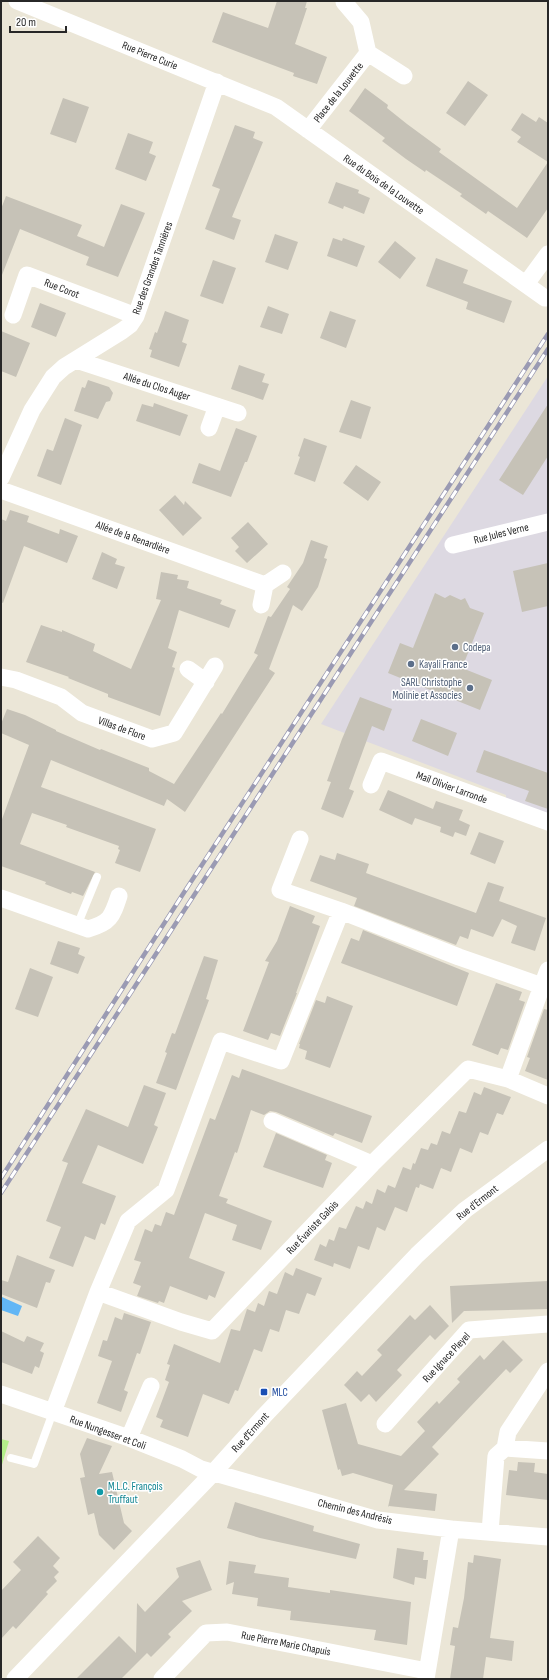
<svg xmlns="http://www.w3.org/2000/svg" width="549" height="1680" viewBox="0 0 549 1680" font-family="'Sofia Sans Condensed',sans-serif">
	<style>
		.industrial { fill: #ddd9e2 }
		.pitch { fill: #b3ee8a }
		.water { fill: #62b6f5 }
		.building { fill: #c6c2b7 }
		.lines { fill: none; stroke-linecap: round; stroke-linejoin: round }
		.lane { stroke: #fff; stroke-width: 8 }
		.street { stroke: #fff; stroke-width: 17 }
		.rail-casing { stroke: #9a9ab3; stroke-width: 4.5 }
		.rail { stroke: #fff; stroke-width: 3; stroke-dasharray: 9; stroke-linecap: butt }
		.service-dot { fill: #5c6f8a; stroke: #fff; stroke-width: 1.5 }
		.transit-dot { fill: #1a4fb4; stroke: #fff; stroke-width: 1.5 }
		.culture-dot { fill: #0f9aa8; stroke: #fff; stroke-width: 1.5 }
		.labels { text-anchor: middle; stroke-width: 3; stroke-linejoin: round; paint-order: stroke }
		.street-label { font-size: 11px; fill: #272727; stroke: #fff }
		.service-label { font-size: 11px; fill: #4e5e75; stroke: #fff; text-anchor: start }
		.transit-label { font-size: 11px; fill: #164399; stroke: #fff; text-anchor: start }
		.culture-label { font-size: 11px; fill: #0d838f; stroke: #fff; text-anchor: start }
	</style>
	<rect width="100%" height="100%" fill="#ebe6d7"/>
	<path class="industrial" d="M548 376V814L506 800V795L321 724Z"/>
	<path class="pitch" d="M1 1439 9 1441 1 1468Z"/>
	<path class="water" d="M2 1297 22 1306 18 1316 1 1310Z"/>
	<path class="building" d="M277 1H307L305 8H307L295 44 327 57 317 84 293 76 294 73 212 42 223 12 268 28Z
		M468 81 488 95 465 126 446 113Z
		M365 88 388 105 387 108 407 124 441 149 439 152 517 208 548 162 517 142 521 137 511 130 522 113 536 122 539 117 548 123V208L527 238 488 211 486 214 460 196 462 194 426 170 425 172 406 159 382 141 385 138 349 111Z
		M63 98 89 107 76 143 50 134Z
		M235 125 255 132 253 138 263 142 232 217 241 220 234 240 205 229 220 189 212 186Z
		M128 133 153 142 149 153 156 156 146 181 115 169Z
		M336 182 359 190 358 193 370 198 364 214 344 206 343 209 328 203Z
		M6 196 82 225 77 236 104 247 121 204 145 213 118 277 86 265 89 257 20 229 2 275 1 209Z
		M275 234 298 242 288 270 265 262Z
		M333 238 342 241 343 238 365 246 357 267 327 256Z
		M395 241 416 258 400 279 378 262Z
		M436 258 468 270 463 283 512 301 504 323 466 309 468 302 426 286Z
		M213 260 236 268 223 304 200 296Z
		M40 303 66 313 56 337 31 327Z
		M268 306 289 314 282 334 260 327Z
		M165 311 189 320 182 342 187 344 179 367 150 357 152 350 149 349 155 332 157 333Z
		M330 311 356 320 346 348 320 338Z
		M1 331 30 343 16 377 1 371Z
		M239 365 265 374 262 382 269 384 263 400 231 389Z
		M88 380 109 387 113 393 110 401 106 402 98 419 74 411 82 387 85 388Z
		M351 400 371 407 361 439 339 432Z
		M154 403 188 415 180 436 136 421 142 404 153 407Z
		M548 404V456L523 495 499 480Z
		M65 418 82 425 61 485 37 476 47 449 53 451Z
		M236 428 257 436 247 462H245L231 497 192 483 199 463 220 471Z
		M304 438 327 446 315 482 294 474 300 457 298 456Z
		M356 465 381 482 368 501 343 483Z
		M175 495 184 505 185 501 202 518 183 536 159 510Z
		M10 510 29 516 27 522 59 534 60 529 78 536 67 563 24 546 3 603 1 602V519L6 521Z
		M248 522 268 544 247 563 235 551 239 547 231 538Z
		M311 540 328 546 324 558 327 559 318 587 302 611 293 605 269 669 275 673 185 812 167 799 164 806 51 760 41 787 156 829 140 872 115 863 120 850 118 849 119 846 66 827 67 825 32 813 20 844 95 872 83 896 72 892 71 894 45 884 46 882 1 866V822L29 745 1 733V724L7 709 25 715 56 730V731L100 750 101 749 149 768V771L174 784 221 713 222 714 258 655 254 653 268 616 271 617 290 589 287 587 303 563Z
		M102 552 117 559 115 564 125 567 117 589 92 579Z
		M548 563V606L522 612 513 571Z
		M161 572 178 575 177 579 189 581 187 588 222 600 220 604 236 610 229 628 179 610 168 648 177 652 172 667 175 668 160 716 108 697V694L68 678 69 677 26 662 41 625 62 632V630L95 644 93 651 131 669 161 600 156 599Z
		M435 593 445 598 450 595 461 600 465 598 470 608 484 613 462 668 492 680 480 710 388 673 400 643 413 648Z
		M360 697 392 709 384 731 372 726 349 789 354 791 343 818 321 809 331 782 327 781 342 739Z
		M421 719 457 733 448 756 412 741Z
		M484 750 548 773V809L525 801 529 791 476 772Z
		M388 790 433 809 436 801 463 810 459 820 470 825 466 836 455 832 453 837 440 832 441 827 415 818 412 825 379 810Z
		M479 832 504 841 495 864 470 854Z
		M337 853 369 864 366 873 476 913 488 882 504 887 499 901 546 918 535 951 511 943 517 926 502 919 493 937 471 929 468 939 460 936 456 945 354 906 357 898 310 881 320 855 335 860Z
		M290 906 315 916 312 923 320 926 296 993H297L280 1036 271 1033 268 1040 243 1031 269 962 265 961 277 941Z
		M363 930 469 973 457 1006 341 963 351 938 359 941Z
		M58 941 80 948 78 954 85 957 78 974 50 964Z
		M204 956 218 960 206 999 209 1000 176 1090 156 1083 167 1053 165 1052 172 1033 175 1034Z
		M30 968 53 977 38 1017 15 1009Z
		M496 983 522 992 519 1000 525 1002 508 1050 501 1048 498 1055 472 1045Z
		M327 996 353 1006 330 1068 305 1059 307 1051 299 1048 300 1044H299L316 1000 325 1003Z
		M544 1009 548 1010V1080L525 1071 530 1058 527 1057Z
		M242 1069 372 1116 362 1143 335 1133 333 1136 276 1112 270 1111 264 1115 251 1110 237 1153 235 1152 219 1196 228 1199 226 1203 272 1221 261 1250 232 1240 237 1225 205 1213 189 1258 225 1272 215 1298 209 1295 207 1300 170 1286 164 1303 159 1301 158 1303 137 1296 141 1286 133 1283 141 1262 134 1260 145 1229 152 1232 155 1224 161 1226 166 1212 174 1215 210 1118 215 1120 232 1075 239 1078Z
		M144 1085 166 1093 154 1125 158 1127 143 1164 98 1145 82 1183 116 1196 105 1225 101 1223 95 1240 85 1236 73 1267 49 1258 61 1227 46 1221 68 1163 62 1161 86 1109 128 1127Z
		M484 1087 511 1097 503 1115 497 1113 488 1135 480 1132 472 1153 460 1148 451 1172 441 1168 433 1189 420 1184 419 1188 416 1187 407 1212 395 1207 385 1231 377 1227 369 1250 358 1246 350 1269 334 1263 333 1267 314 1260 320 1244 326 1247 329 1239 334 1241 339 1227 346 1229 356 1206 363 1209 366 1201 372 1204 377 1189 385 1193 388 1185 395 1188 403 1167 411 1170 413 1163 415 1164 421 1148 428 1150 431 1143 437 1145 442 1131 450 1134 459 1111 466 1113 474 1092 481 1095Z
		M276 1133 327 1155 325 1160 332 1163 323 1188 263 1167Z
		M17 1255 55 1270 50 1283 46 1282 37 1308 1 1294V1280L8 1282Z
		M296 1268 322 1278 315 1296 307 1293 299 1314 286 1310 279 1332 270 1329 262 1352 254 1349 238 1391 235 1390 229 1404 203 1394 188 1437 160 1427 163 1420 156 1417 169 1382 165 1380 170 1365 167 1364 174 1344 220 1363 231 1329 240 1331 247 1309 255 1312 258 1303 264 1306 269 1291 277 1294 285 1272 293 1276Z
		M548 1281V1309L464 1311 452 1323 450 1286Z
		M430 1305 449 1326 435 1340 430 1335 410 1356 397 1370 402 1375 376 1402 369 1394 361 1402 344 1385 357 1371 362 1376 382 1355 377 1350 396 1330 410 1315 415 1320Z
		M124 1313 151 1322 140 1354 137 1353 124 1390 128 1392 121 1412 97 1403 112 1361 98 1356 103 1340 107 1341 115 1317 122 1320Z
		M1 1331 24 1342 27 1336 44 1343 40 1351 44 1353 39 1368 35 1366 32 1374 1 1362Z
		M503 1340 523 1360 510 1373 506 1369 432 1447 439 1454 404 1490 437 1494 435 1511 389 1506 388 1507 393 1485 353 1473 342 1476 340 1469 338 1470 322 1410 346 1403 358 1444 401 1456 425 1431 417 1422 437 1401 439 1404 460 1382 457 1379 480 1355 484 1360Z
		M87 1438 112 1446 99 1474 112 1472 124 1523 132 1531 114 1550 99 1535 94 1513 88 1515 80 1478 85 1477 80 1454Z
		M518 1462 535 1463 534 1472 548 1474V1500L506 1495 509 1470 517 1471Z
		M235 1502 314 1526 313 1531 360 1544 356 1559 260 1538 227 1528Z
		M38 1536 60 1558 53 1566 59 1572 54 1577 57 1581 46 1592 48 1594 16 1629 13 1626 1 1639V1591L21 1570 13 1562Z
		M397 1548 424 1552 423 1560H428L426 1579 415 1577 414 1585 393 1578Z
		M474 1555 501 1559 490 1638 514 1641 512 1661 486 1657 483 1679H450L455 1646 450 1645 453 1627 458 1628 464 1598 468 1562 473 1563Z
		M200 1560 212 1590 182 1601 192 1611 168 1634 171 1637 151 1657 147 1653 121 1679H76L119 1636 136 1653 137 1603 145 1612 179 1577 176 1568Z
		M229 1561 256 1565 254 1573 289 1578 288 1587 330 1593V1590L411 1602 407 1645 374 1640 376 1630 290 1620 291 1611 257 1606 258 1598 232 1594 234 1582 226 1585Z"/>
	<g class="lines">
		<path class="lane" d="M77 926 97 877
			M11 1458 34 1464 53 1412"/>
		<path class="street" d="M17 1 276 107 545 298
			M368 53 404 76
			M308 130 368 53 361 22 344 2
			M526 284 548 254
			M13 315 27 275 136 316
			M76 360 238 413
			M209 428 217 406
			M1 478 32 410 53 377 64 367 122 331 130 325 136 316 217 82
			M1 490 265 585
			M453 545 548 522
			M261 605 265 585 283 573
			M188 669 206 682
			M1 677 16 680 61 697 82 713 152 739 174 733 215 666
			M371 785 381 761 548 822
			M300 839 280 890 341 911
			M1 898 88 929C110 923 112 917 119 896
			M542 986 548 970
			M508 1079 548 1096
			M272 1121 372 1164
			M1 1394 129 1438 182 1459 201 1469 378 1520 451 1529 548 1537
			M53 1412 98 1292 128 1221 166 1190 221 1041 281 1061 341 911 459 957 542 986 508 1079 468 1069 372 1164 212 1331 181 1322 98 1292
			M385 1424 469 1330 548 1324
			M129 1438 151 1386
			M505 1448 548 1451
			M490 1532 496 1456 505 1448 508 1432 548 1371
			M15 1679 213 1473 264 1416 417 1255 465 1210 548 1149
			M162 1679 206 1633 227 1632 427 1671
			M426 1679 451 1529"/>
		<g class="rail-casing">
			<path id="rail" d="M1 1178 183 894 548 334
				M1 1193 548 349"/>
		</g>
		<use href="#rail" class="rail"/>
	</g>
	<g class="service-dot">
		<circle cx="455" cy="647" r="4"/>
		<circle cx="411" cy="664" r="4"/>
		<circle cx="470" cy="688" r="4"/>
	</g>
	<rect class="transit-dot" x="260" y="1388" width="8" height="8" rx="2"/>
	<circle class="culture-dot" cx="100" cy="1492" r="4"/>
	<g class="labels">
		<g class="street-label">
			<text transform="translate(150 55) rotate(22)" y="4">Rue Pierre Curie</text>
			<text transform="translate(338 92) rotate(-52)" y="4">Place de la Louvette</text>
			<text transform="translate(384 184) rotate(35)" y="4">Rue du Bois de la Louvette</text>
			<text transform="translate(152 268) rotate(-70)" y="4">Rue des Grandes Tannières</text>
			<text transform="translate(62 288) rotate(21)" y="4">Rue Corot</text>
			<text transform="translate(157 386) rotate(18)" y="4">Allée du Clos Auger</text>
			<text transform="translate(501 533) rotate(-14)" y="4">Rue Jules Verne</text>
			<text transform="translate(133 537) rotate(20)" y="4">Allée de la Renardière</text>
			<text transform="translate(122 728) rotate(20)" y="4">Villas de Flore</text>
			<text transform="translate(452 787) rotate(20)" y="4">Mail Olivier Larronde</text>
			<text transform="translate(477 1202) rotate(-38)" y="4">Rue d'Ermont</text>
			<text transform="translate(312 1227) rotate(-46)" y="4">Rue Évariste Galois</text>
			<text transform="translate(446 1357) rotate(-47)" y="4">Rue Ignace Pleyel</text>
			<text transform="translate(108 1432) rotate(20)" y="4">Rue Nungesser et Coli</text>
			<text transform="translate(250 1432) rotate(-48)" y="4">Rue d'Ermont</text>
			<text transform="translate(355 1511) rotate(14)" y="4">Chemin des Andrésis</text>
			<text transform="translate(286 1643) rotate(11)" y="4">Rue Pierre Marie Chapuis</text>
		</g>
		<g class="service-label">
			<text x="463" y="651">Codepa</text>
			<text x="419" y="668">Kayali France</text>
			<text x="462" y="686" text-anchor="end">SARL Christophe<tspan x="462" dy="13">Molinie et Associes</tspan></text>
		</g>
		<g class="transit-label">
			<text x="272" y="1396">MLC</text>
		</g>
		<g class="culture-label">
			<text x="108" y="1490">M.L.C. François<tspan x="108" dy="13">Truffaut</tspan></text>
		</g>
	</g>
	<rect width="549" height="1680" fill="none" stroke="#272727" stroke-width="4"/>
	<path d="M10 26v6h56v-6" fill="none" stroke="#272727" stroke-width="2"/>
	<text x="16" y="26" font-size="12" fill="#272727" stroke="#ffffff" stroke-width="3" paint-order="stroke">20 m</text>
</svg>
